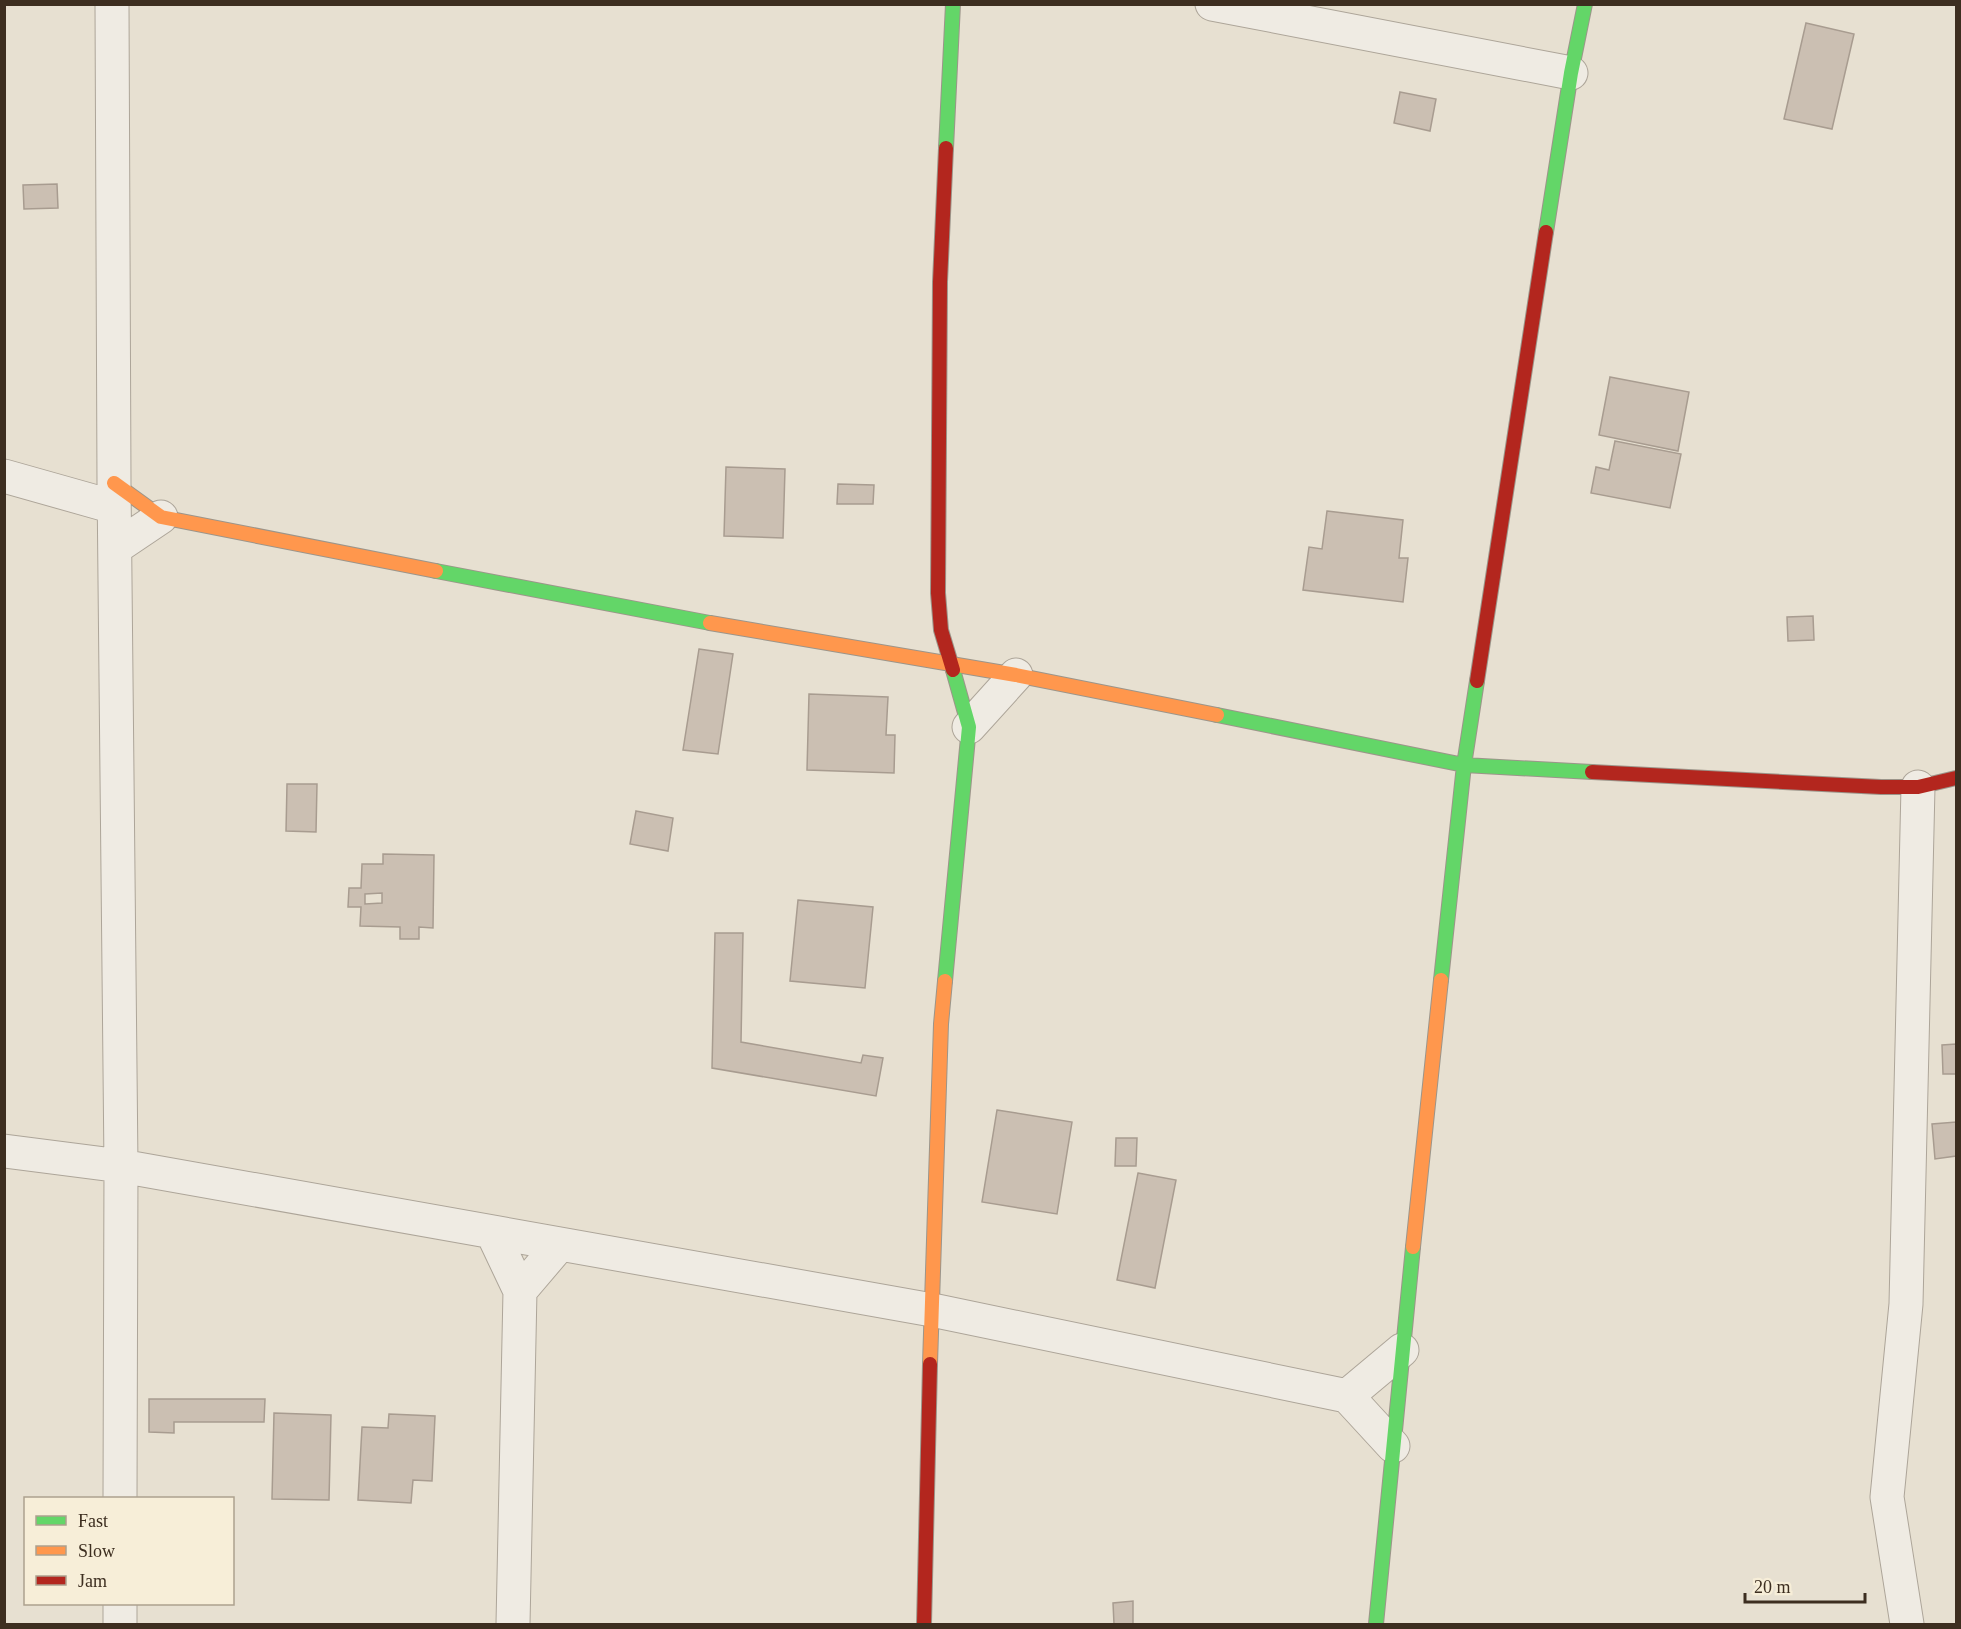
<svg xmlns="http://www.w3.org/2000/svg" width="1961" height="1629" viewBox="0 0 1961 1629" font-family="Georgia,serif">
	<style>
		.building { fill: #cbbfb2; stroke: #a89c90; stroke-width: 1.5; fill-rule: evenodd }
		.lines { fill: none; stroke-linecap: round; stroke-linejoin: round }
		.street-casing { stroke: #ada599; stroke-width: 35 }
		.fast-casing { stroke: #9c958a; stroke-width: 16 }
		.slow-casing { stroke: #9c958a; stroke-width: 16 }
		.jam-casing { stroke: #9c958a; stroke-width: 16 }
		.street { stroke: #efebe3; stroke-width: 33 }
		.fast { stroke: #63d668; stroke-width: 14 }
		.slow { stroke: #ff974d; stroke-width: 14 }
		.jam { stroke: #b3261e; stroke-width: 14 }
	</style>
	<rect width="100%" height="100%" fill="#e7e0d1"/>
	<path class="building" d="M1806 23 1854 34 1832 129 1784 119Z
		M1400 92 1436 99 1430 131 1394 123Z
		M57 184 58 208 24 209 23 185Z
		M1610 377 1689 392 1678 451 1599 435Z
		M1615 441 1681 454 1670 508 1591 493 1596 467 1609 470Z
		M726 467 785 469 783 538 724 536Z
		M838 484 874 485 873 504H837Z
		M1327 511 1403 520 1399 558H1408L1403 602 1303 590 1309 547 1322 549Z
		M1813 616 1814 640 1788 641 1787 617Z
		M699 649 733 654 718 754 683 750Z
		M809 694 888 697 886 735H895L894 773 807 770Z
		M287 784H317L316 832 286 831Z
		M636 811 673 818 668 851 630 844Z
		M383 854 434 855 433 928 419 927V939H400V927L360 926 361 907H348L349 888H361L362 864H383ZM382 893V903L365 904V894Z
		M798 900 873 907 865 988 790 981Z
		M715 933H743L741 1042 861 1063 863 1055 883 1058 876 1096 712 1068Z
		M1956 1044V1074H1943L1942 1045Z
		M997 1110 1072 1122 1057 1214 982 1202Z
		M1956 1122V1156L1935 1159 1932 1124Z
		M1116 1138H1137L1136 1166H1115Z
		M1138 1173 1176 1180 1155 1288 1117 1280Z
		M149 1399H265L264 1422H174V1433L149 1432Z
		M274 1413 331 1415 329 1500 272 1499Z
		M389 1414 435 1416 432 1481 413 1480 411 1503 358 1500 362 1427 388 1428Z
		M1133 1601V1624H1114L1113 1603Z"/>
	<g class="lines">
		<g class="street-casing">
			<path id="street" d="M112 4 114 483 121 1166 120 1498
				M1212 4 1571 73
				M4 476 114 507
				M115 548 161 517
				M969 727 1016 675
				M4 1151 121 1166 932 1310 1347 1396 1393 1446
				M492 1232 520 1291 513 1624
				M520 1291 560 1244
				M1347 1396 1402 1350
				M120 1624V1604
				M1907 1624 1887 1497 1906 1304 1918 787"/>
		</g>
		<g class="fast-casing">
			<path id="fast" d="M946 148 953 4
				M1546 232 1571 73 1585 4
				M436 571 710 623
				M1217 715 1464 765 1592 772
				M1441 980 1464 765 1477 681
				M945 981 969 727 953 670
				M1376 1624 1413 1247"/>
		</g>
		<g class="slow-casing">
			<path id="slow" d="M114 483 161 517 436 571
				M710 623 1016 675 1217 715
				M1413 1247 1441 980
				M930 1364 941 1024 945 981"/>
		</g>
		<g class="jam-casing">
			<path id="jam" d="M946 148 940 282 938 593 941 630 953 670
				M1477 681 1546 232
				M1592 772 1881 787H1918L1956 778
				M924 1624 930 1364"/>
		</g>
		<use href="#street" class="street"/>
		<use href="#fast" class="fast"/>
		<use href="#slow" class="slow"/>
		<use href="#jam" class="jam"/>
	</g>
	<rect width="1961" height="1629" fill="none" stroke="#3d2e20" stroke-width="12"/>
	<rect x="24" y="1497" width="210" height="108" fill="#f7eed8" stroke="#ada18e" stroke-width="1.5"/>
	<rect x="36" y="1516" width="30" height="9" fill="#63d668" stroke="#ada18e" stroke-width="1.5"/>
	<text x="78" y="1527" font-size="18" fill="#3d2e20">Fast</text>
	<rect x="36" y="1546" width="30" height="9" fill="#ff974d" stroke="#ada18e" stroke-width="1.5"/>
	<text x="78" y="1557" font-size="18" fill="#3d2e20">Slow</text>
	<rect x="36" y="1576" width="30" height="9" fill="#b3261e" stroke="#ada18e" stroke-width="1.5"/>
	<text x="78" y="1587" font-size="18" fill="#3d2e20">Jam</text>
	<path d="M1745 1593v9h120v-9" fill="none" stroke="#3d2e20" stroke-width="3"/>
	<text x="1754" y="1593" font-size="18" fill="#3d2e20" stroke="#f7eed8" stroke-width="4.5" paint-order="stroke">20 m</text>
</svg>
